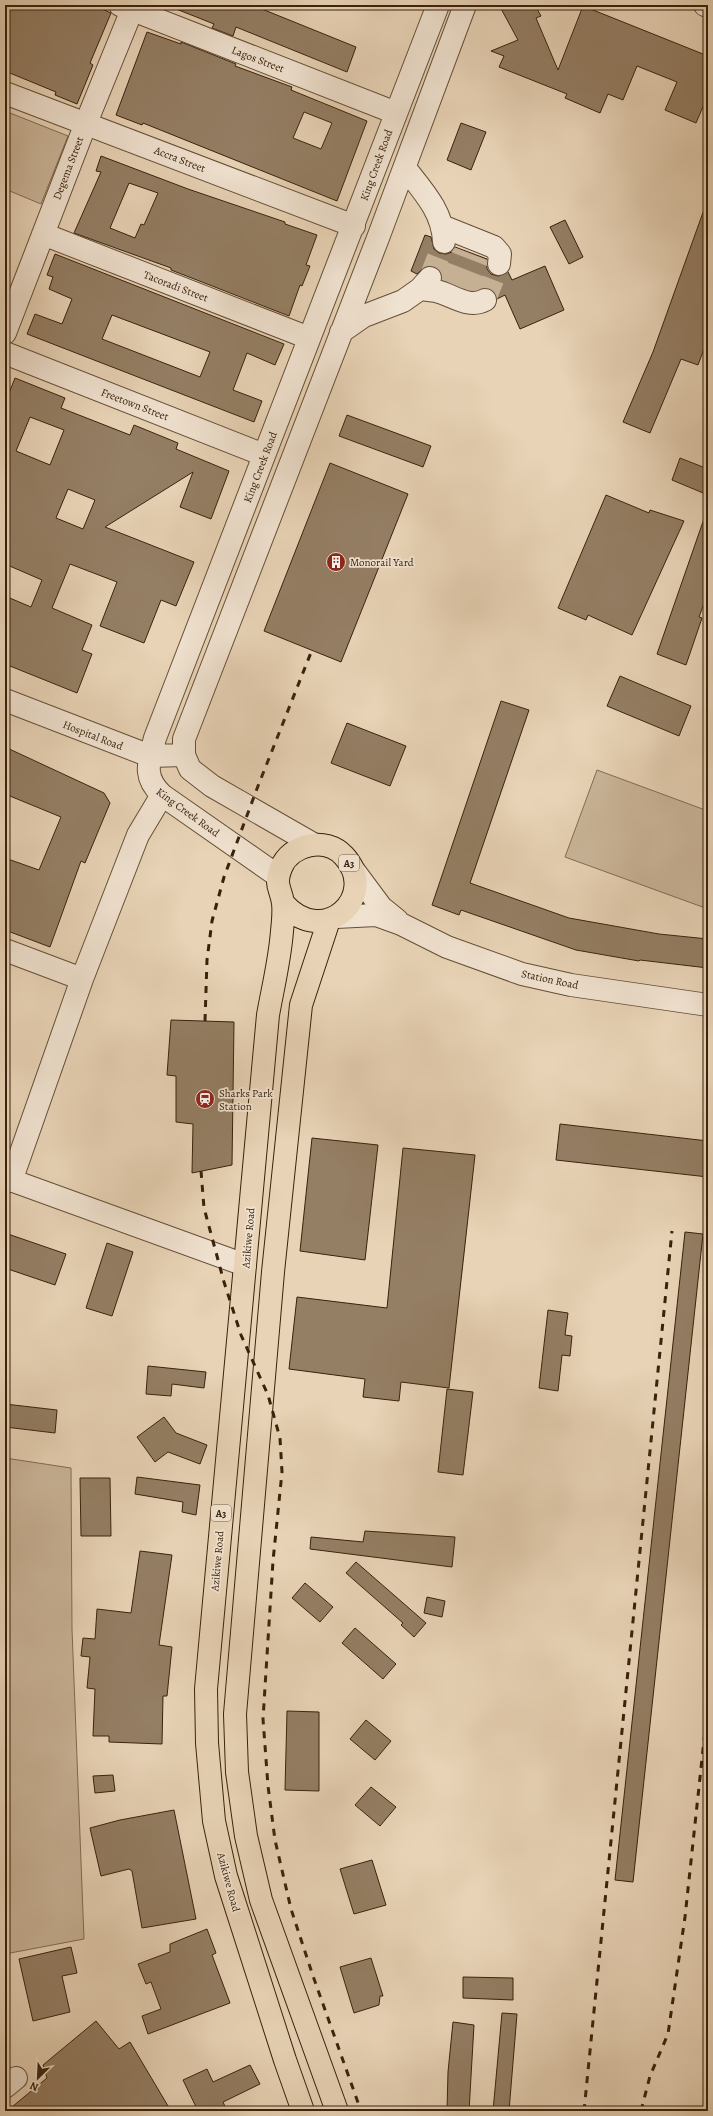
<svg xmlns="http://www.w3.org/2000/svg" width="713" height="2116" viewBox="0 0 713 2116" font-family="Alegreya,serif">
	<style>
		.green { fill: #cab599; stroke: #826c52 }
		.building { fill: #947e64; stroke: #39220c; fill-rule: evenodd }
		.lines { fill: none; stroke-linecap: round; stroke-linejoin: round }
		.minor-tunnel { stroke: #c5b094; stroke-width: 22; stroke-dasharray: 22 11; stroke-linecap: butt }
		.minor-casing { stroke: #654e36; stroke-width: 24 }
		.major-casing { stroke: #39220c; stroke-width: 24 }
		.minor { stroke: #f0e2d0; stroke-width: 22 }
		.major { stroke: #e8d3b6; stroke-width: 22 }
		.rail { stroke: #39220c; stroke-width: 3; stroke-dasharray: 7 7; stroke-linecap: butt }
		.labels { text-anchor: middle; stroke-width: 3.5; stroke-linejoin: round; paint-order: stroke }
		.shield { fill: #f0e2d0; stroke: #705c47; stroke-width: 1 }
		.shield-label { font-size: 10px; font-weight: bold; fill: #39220c }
		.street-label { font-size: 11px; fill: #39220c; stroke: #f0e2d0 }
		.poi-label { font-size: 11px; fill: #39220c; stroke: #f0e2d0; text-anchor: start }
	</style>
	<rect width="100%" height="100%" fill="#e8d3b6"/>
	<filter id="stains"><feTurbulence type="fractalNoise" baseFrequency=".005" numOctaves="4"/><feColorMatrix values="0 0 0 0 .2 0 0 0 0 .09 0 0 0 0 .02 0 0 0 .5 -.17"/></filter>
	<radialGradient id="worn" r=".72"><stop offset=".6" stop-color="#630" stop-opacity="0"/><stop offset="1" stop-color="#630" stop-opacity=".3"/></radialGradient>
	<path class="green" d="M5 111 68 136 41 204 5 189V183L10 169 5 167Z
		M597 770 708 811V909L565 857Z
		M5 1458 71 1468 72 1629 84 1939 5 1954Z"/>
	<path class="building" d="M5 5H93L111 13 90 63 93 65 77 104 55 95 56 92 5 71Z
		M166 5H252L356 47 347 72 236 27 233 36 212 28 214 24Z
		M499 5H535L541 16 536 18 558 70 583 6 708 56V95L696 123 665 110 677 82 637 66 623 100 608 94 600 113 565 98 567 94 499 67 504 56 491 51 518 40Z
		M147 32 181 44V42L236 64 235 66 292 87 291 90 367 121 337 201 143 123 142 125 116 115ZM304 112 332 123 321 149 293 138Z
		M461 123 486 132 471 170 447 160Z
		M101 156 188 189 285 222V224L317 235 306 265 310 266 302 286 300 285 289 316 202 282 171 270V268L74 233 101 172 96 171ZM129 183 158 193 144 225 141 224 135 238 110 228Z
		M706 204H708V338L698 365 681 359 650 433 623 422 653 352Z
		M565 220 583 257 569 264 550 227Z
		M425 235 431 237 434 249 439 253 446 254 452 252 455 247 487 259V269L491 274 498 276 508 272 512 280 545 266 564 310 520 329 505 295 497 299 493 291 487 288 469 290 442 280 439 269 433 266H426L417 274 411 271Z
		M55 254 284 344 275 365 247 353 233 390 262 401 254 422 27 334 35 314 62 324 72 299 49 289 53 277 47 275ZM112 315 210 352 200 377 102 339Z
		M15 378 65 398 61 408 130 435 134 425 178 443 176 449 229 471 211 519 180 507 193 472 105 527 194 562 176 606 161 600 144 643 100 626 117 582 70 564 52 608 92 625 82 650 92 654 77 693 5 664V596L31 607 42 580 5 564V403ZM30 417 64 430 50 465 16 451ZM68 489 95 500 83 529 56 518Z
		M347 415 431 446 423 467 339 436Z
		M680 458 708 469V495L672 480Z
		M330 463 408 494 341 662 264 631Z
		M606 495 649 513 650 510 684 521 632 635 588 615 586 620 558 608Z
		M706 513 708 514V593L699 617 702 618 686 665 657 654Z
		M620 676 691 706 679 736 607 706Z
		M501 701 529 710 470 883 569 918 659 934 708 939V968L640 960 639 961 576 950 461 910 459 915 432 905Z
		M347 723 406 746 390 786 331 763Z
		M5 747 104 793 110 803 85 863 81 861 50 947 5 930V858L39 870 61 817 5 794Z
		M171 1020 234 1022 232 1165 192 1173 193 1124 176 1122V1076L167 1075Z
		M560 1124 708 1141V1177L556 1160Z
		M312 1138 378 1145 365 1260 300 1251Z
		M403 1148 475 1155 449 1388 401 1382 399 1401 363 1397 365 1379 289 1369 297 1297 387 1308Z
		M685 1232 703 1234 633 1882 615 1880Z
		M5 1233 66 1254 55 1285 5 1268Z
		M107 1243 133 1252 112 1316 86 1308Z
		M548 1310 568 1313 565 1335 572 1336 570 1356 562 1355 558 1391 539 1388Z
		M148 1366 206 1372 204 1388 172 1384 171 1396 146 1394Z
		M447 1389 473 1392 463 1475 438 1472Z
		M5 1404 57 1410 55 1433 5 1427Z
		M164 1417 176 1433 207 1445 200 1464 168 1452 155 1462 137 1437Z
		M137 1477 200 1485 196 1515 182 1512 183 1502 135 1494Z
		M80 1478H110L111 1536H81Z
		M365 1531 455 1537 452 1567 310 1549 311 1537 363 1542Z
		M140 1551 172 1555 159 1645 172 1647 167 1696H163L162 1744 109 1742V1736H93L95 1689 87 1688 90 1657 81 1656 83 1638 95 1639 97 1609 131 1613Z
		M356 1562 426 1623 414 1637 401 1625 403 1623 346 1573Z
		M305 1583 333 1607 320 1622 292 1598Z
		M427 1597 445 1601 442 1617 424 1613Z
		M355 1628 396 1664 383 1679 342 1643Z
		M287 1711 319 1712V1791L285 1790Z
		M366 1720 391 1741 375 1760 350 1739Z
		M113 1775 115 1791 95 1793 93 1776Z
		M371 1787 396 1807 380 1826 355 1805Z
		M174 1810 196 1919 142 1928 132 1871 129 1869 101 1876 90 1828 120 1820Z
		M372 1860 386 1905 354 1914 340 1869Z
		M207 1929 216 1953 212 1955 230 2003 148 2034 142 2016 161 2009 151 1982 146 1984 138 1964 170 1952V1944Z
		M71 1947 77 1973 62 1976 70 2012 33 2021 19 1959Z
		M371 1958 383 1996H380L379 2005 354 2013 340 1967Z
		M463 1977 513 1978V2000L463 1998Z
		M502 2013 517 2014 509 2111H493Z
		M96 2021 119 2049 130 2042 171 2111H7L47 2078 43 2065Z
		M453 2022 474 2025 469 2111H447L448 2072Z
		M250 2065 260 2084 223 2102 227 2111H198L183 2080 207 2069 213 2082Z"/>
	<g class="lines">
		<path class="minor-tunnel" d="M430 278 444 242
			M450 287 464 251
			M468 294 482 258
			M485 300 499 264"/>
		<g class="minor-casing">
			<path id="minor" d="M120 5 396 113
				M705 5 708 6
				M5 93 354 226
				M405 168C423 191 443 212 444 242
				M444 227 494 247 500 254 499 264
				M43 234 309 338
				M420 289C425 290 431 290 436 291 453 295 468 309 485 300
				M341 332 364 316 403 301 420 289 430 278
				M5 333 86 123 134 5
				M5 353 264 455
				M5 700 150 756 184 755
				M313 844 212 786 190 769 184 755V739L378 238 465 5
				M352 868 381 907 397 920
				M278 876 162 795C142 776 149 762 155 738L438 5
				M336 917 376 915 401 924 447 947 522 974 571 985 708 1005
				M5 950 82 979
				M5 1178 245 1265
				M11 1181 82 979 138 835 162 795
				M5 2087 16 2078"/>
		</g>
		<g class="major-casing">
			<path id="major" d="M283 903C324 950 380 895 344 856 326 836 290 844 281 868 274 886 281 888 283 903 284 912 283 922 282 931 280 959 273 987 268 1015L206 1689 207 1743 214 1821 226 1876 285 2060 303 2111
				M329 920 301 1005 273 1272 235 1714 237 1772 246 1836 261 1900 337 2111"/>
		</g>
		<use href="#minor" class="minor"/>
		<use href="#major" class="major"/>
		<path class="rail" d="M205 1021 207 960 212 921 224 877 258 786 312 650
			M201 1171 204 1208 224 1282 241 1335 268 1395 280 1438 282 1472 273 1561 263 1719 268 1786 275 1840 291 1909 313 1976 361 2111
			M584 2111 672 1231
			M641 2111 650 2076 668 2034 685 1917 708 1703"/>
	</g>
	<defs>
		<g id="building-disc" transform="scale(1)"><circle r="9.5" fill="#8f2418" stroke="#f0e2d0"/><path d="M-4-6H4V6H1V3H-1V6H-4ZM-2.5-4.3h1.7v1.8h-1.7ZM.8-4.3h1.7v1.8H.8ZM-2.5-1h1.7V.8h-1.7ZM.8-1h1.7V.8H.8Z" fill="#fff"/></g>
		<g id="station-disc" transform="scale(1)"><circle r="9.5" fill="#8f2418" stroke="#f0e2d0"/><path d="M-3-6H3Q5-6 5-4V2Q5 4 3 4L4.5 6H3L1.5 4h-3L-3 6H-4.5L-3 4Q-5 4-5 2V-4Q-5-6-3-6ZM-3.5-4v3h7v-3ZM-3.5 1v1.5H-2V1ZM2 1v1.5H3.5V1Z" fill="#fff"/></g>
	</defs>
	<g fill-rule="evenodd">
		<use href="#building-disc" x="336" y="562"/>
		<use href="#station-disc" x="205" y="1099"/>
	</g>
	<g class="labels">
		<g class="shield">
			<rect x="339" y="855" width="20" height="16" rx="3"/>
			<rect x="211" y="1505" width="20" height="16" rx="3"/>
		</g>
		<g class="shield-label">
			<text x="349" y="867">A3</text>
			<text x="221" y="1517">A3</text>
		</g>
		<g class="street-label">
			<text transform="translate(258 59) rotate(21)" y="4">Lagos Street</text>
			<text transform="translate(180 159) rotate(21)" y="4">Accra Street</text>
			<text transform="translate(376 165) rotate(-70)" y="4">King Creek Road</text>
			<text transform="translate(68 168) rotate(-69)" y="4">Degema Street</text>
			<text transform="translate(176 286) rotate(21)" y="4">Tacoradi Street</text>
			<text transform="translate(135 404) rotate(21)" y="4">Freetown Street</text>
			<text transform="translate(260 467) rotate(-69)" y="4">King Creek Road</text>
			<text transform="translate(93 735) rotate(21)" y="4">Hospital Road</text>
			<text transform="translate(188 812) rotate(36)" y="4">King Creek Road</text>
			<text transform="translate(550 979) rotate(12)" y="4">Station Road</text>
			<text transform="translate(248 1238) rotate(-85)" y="4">Azikiwe Road</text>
			<text transform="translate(217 1561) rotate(-85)" y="4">Azikiwe Road</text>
			<text transform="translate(229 1882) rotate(75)" y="4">Azikiwe Road</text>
		</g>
		<g class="poi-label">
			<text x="350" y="566">Monorail Yard</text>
			<text x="219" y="1097">Sharks Park<tspan x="219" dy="13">Station</tspan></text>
		</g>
	</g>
	<rect width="713" height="2116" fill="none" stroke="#e8d3b6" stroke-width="20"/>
	<rect x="6" y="6" width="701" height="2104" fill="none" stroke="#39220c" stroke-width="2"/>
	<rect x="10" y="10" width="693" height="2096" fill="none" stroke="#39220c"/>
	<g transform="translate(38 2078) rotate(204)" stroke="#f0e2d0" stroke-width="3" paint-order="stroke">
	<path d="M0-3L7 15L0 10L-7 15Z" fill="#39220c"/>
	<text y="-6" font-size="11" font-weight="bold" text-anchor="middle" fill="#39220c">N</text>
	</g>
	<rect width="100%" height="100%" filter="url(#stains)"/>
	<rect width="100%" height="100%" fill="url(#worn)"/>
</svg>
